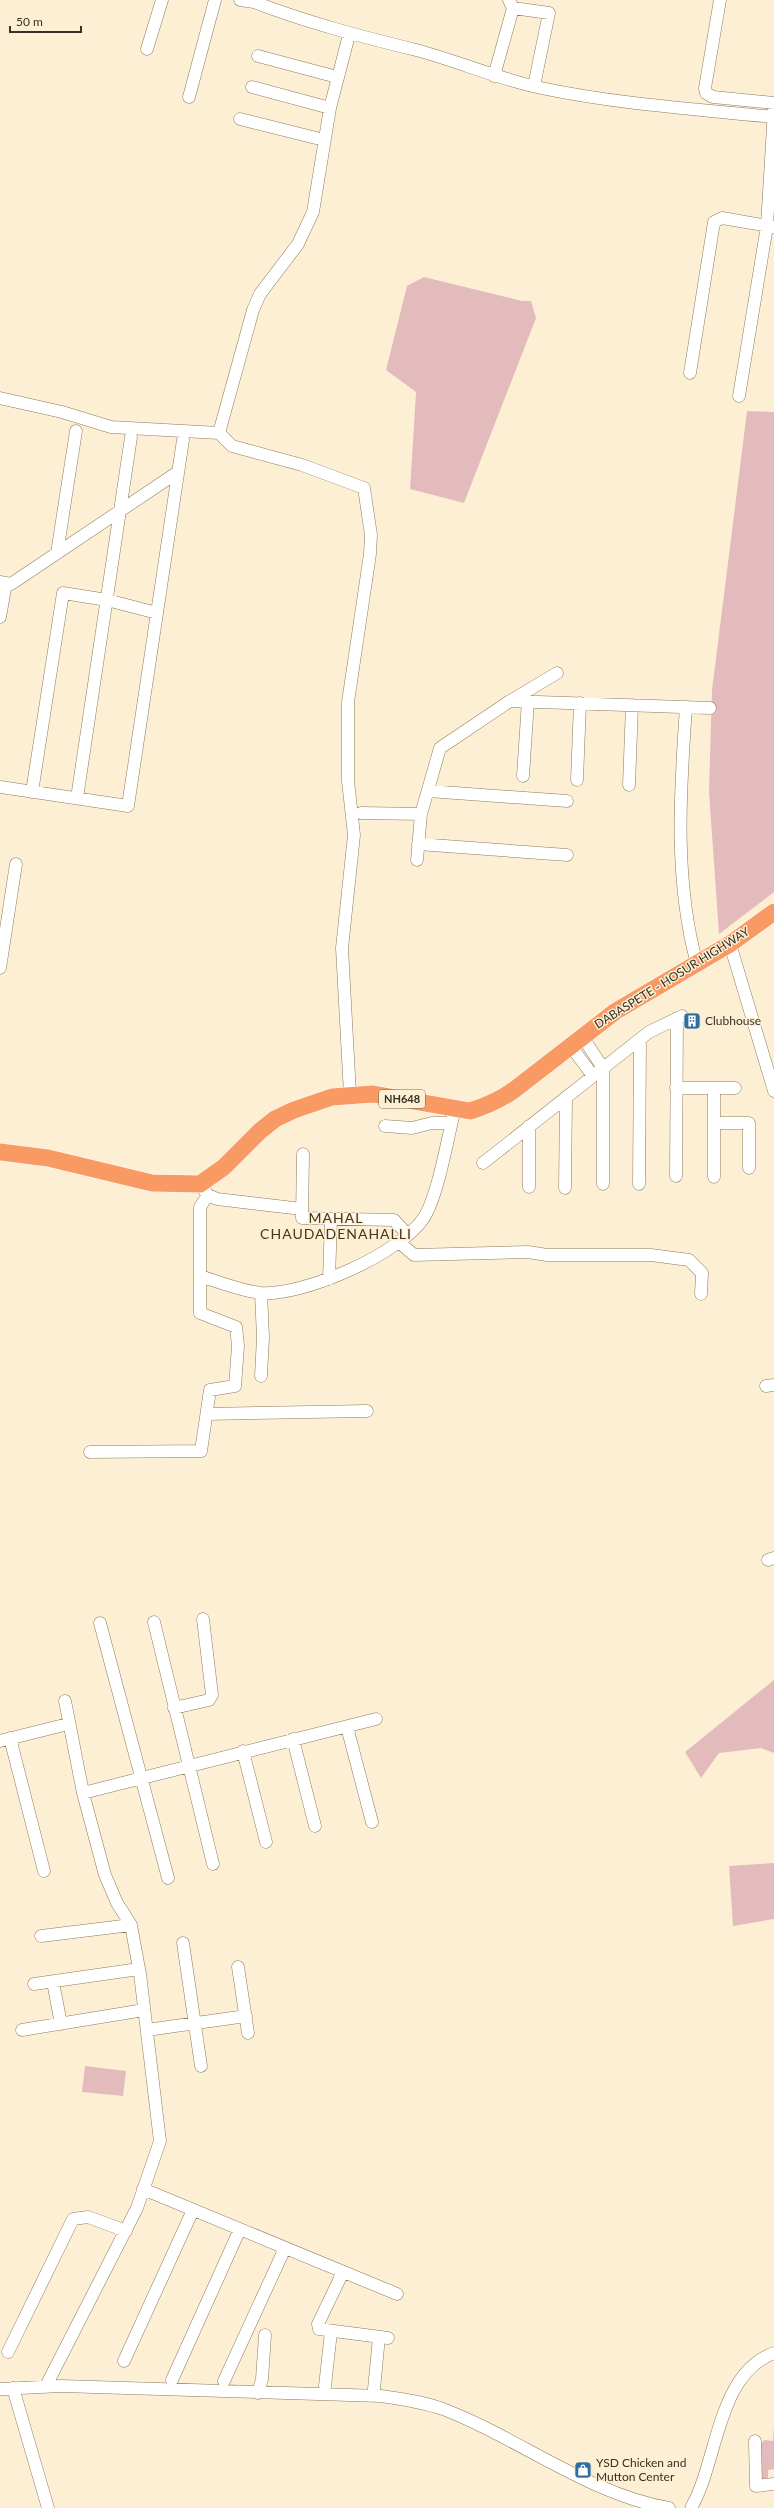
<svg xmlns="http://www.w3.org/2000/svg" width="774" height="2508" viewBox="0 0 774 2508" font-family="Lato,sans-serif">
	<style>
		.green { fill: #e4bbbd }
		.lines { fill: none; stroke-linecap: round; stroke-linejoin: round }
		.minor-casing { stroke: #8b7b5d; stroke-width: 13 }
		.highway-casing { stroke: #fff; stroke-width: 18 }
		.minor { stroke: #fff; stroke-width: 12 }
		.highway { stroke: #f99963; stroke-width: 17 }
		.labels { text-anchor: middle; stroke-width: 3; stroke-linejoin: round; paint-order: stroke }
		.shield { fill: #fdefd4; stroke: #736a59; stroke-width: 1 }
		.shield-label { font-size: 11px; font-weight: bold; fill: #383124 }
		.street-label { font-size: 12px; fill: #383124; stroke: #fdefd4 }
		.poi-label { font-size: 12px; fill: #383124; stroke: #fdefd4; text-anchor: start }
		.quarter-label { font-size: 14px; letter-spacing: 1px; fill: #46371b; stroke: #fdefd4 }
	</style>
	<rect width="100%" height="100%" fill="#fdefd4"/>
	<path class="green" d="M424 277 522 301H531L536 318 464 503 410 489 416 392 386 370 407 286Z
		M747 411 774 412V892L719 934 709 792 712 690Z
		M774 1680V1753L761 1748 719 1753 701 1778 685 1752Z
		M774 1863V1919L733 1926 729 1866Z
		M85 2066 126 2071 123 2096 82 2092Z
		M774 2425V2469L768 2470V2478L760 2479 756 2451 764 2440 773 2441Z"/>
	<g class="lines">
		<g class="minor-casing">
			<path id="minor" d="M240 0 254 2 255 0
				M509 0 513 8 549 13 534 86
				M720 0 705 88 706 93 713 97 774 103
				M254 2C309 23 359 36 416 50 458 61 498 79 541 88 617 104 695 109 773 117
				M349 35 330 108 313 212 298 244 260 294 253 310 219 433 232 446 302 465 364 488 371 535 370 554 348 702V781L354 835 342 948 350 1094
				M147 49 162 0
				M258 56 337 77
				M494 76 513 8
				M252 87 330 108
				M189 97 215 0
				M240 119 324 140
				M690 373 714 222 722 218 774 227
				M739 396 767 226 774 110
				M0 398 62 412 111 427 219 433
				M57 553 76 431
				M0 582 11 584 178 472
				M0 617 6 583
				M510 701 710 708
				M686 707C680 792 674 881 697 964
				M523 776 528 701
				M577 780 580 703
				M629 785 632 705
				M0 787 128 806 183 440
				M428 791 567 801
				M32 792 63 593 107 600 157 613
				M77 798 131 437
				M361 813 421 814
				M418 844 567 855
				M417 860 421 814 440 748 510 701 557 673
				M730 944 774 1091
				M0 968 16 864
				M582 1036 603 1068V1184
				M570 1045 593 1076
				M676 1088H735
				M714 1123H749V1168
				M385 1126 412 1128 432 1123H451
				M529 1126V1187
				M303 1154 302 1218 394 1220 407 1234
				M483 1163 649 1032 682 1016
				M676 1176 677 1018
				M714 1177V1088
				M639 1184 640 1039
				M565 1188 566 1097
				M204 1190 208 1195 217 1199 302 1209
				M400 1243 414 1255 528 1252 547 1255H651L689 1260 702 1273 701 1294
				M200 1276C219 1282 241 1291 261 1293 304 1296 399 1254 423 1219 438 1197 448 1136 455 1108
				M329 1279 331 1219
				M261 1376 263 1337 261 1293
				M766 1386 774 1385
				M207 1414 367 1411
				M90 1452 201 1451 210 1390 235 1386 238 1346 236 1327 200 1313V1207L208 1195
				M768 1560 774 1558
				M154 1622 213 1864
				M100 1623 168 1878
				M174 1708 209 1700 212 1695 203 1619
				M347 1727 372 1822
				M10 1738 44 1871
				M293 1739 315 1826
				M0 1741 68 1724
				M243 1751 266 1842
				M83 1793 376 1719
				M41 1936 131 1925
				M183 1943 201 2066
				M238 1967 248 2033
				M53 1982 61 2024
				M34 1984 139 1969
				M22 2030 144 2010
				M147 2030 246 2016
				M143 2189 397 2294
				M343 2272 318 2324 319 2329 388 2338
				M8 2352 73 2219 88 2217 126 2231
				M124 2361 193 2210
				M172 2380 240 2229
				M224 2381 285 2248
				M46 2386 137 2208 160 2141 140 1974 131 1925 117 1903 105 1875 83 1793 65 1701
				M325 2386 331 2332
				M13 2388 48 2508
				M0 2389 61 2386 381 2396C402 2399 423 2402 443 2409 517 2437 590 2495 669 2508
				M374 2389 379 2337
				M258 2393 262 2379 265 2335
				M755 2441 756 2486 774 2484
				M692 2506C718 2460 717 2374 774 2353"/>
		</g>
		<g class="highway-casing">
			<path id="highway" d="M0 1152 48 1158 152 1183 200 1184 224 1167 260 1131 275 1119 294 1110 332 1097 373 1094 470 1111C487 1106 500 1100 514 1090L616 1011 730 944 774 912"/>
		</g>
		<use href="#minor" class="minor"/>
		<use href="#highway" class="highway"/>
	</g>
	<defs>
		<g id="building-square" transform="scale(0.9)"><rect x="-9" y="-9" width="18" height="18" rx="4" fill="#2f6ca3" stroke="#fdefd4"/><path d="M-4-6H4V6H1V3H-1V6H-4ZM-2.5-4.3h1.7v1.8h-1.7ZM.8-4.3h1.7v1.8H.8ZM-2.5-1h1.7V.8h-1.7ZM.8-1h1.7V.8H.8Z" fill="#fff"/></g>
		<g id="shop-square" transform="scale(0.9)"><rect x="-9" y="-9" width="18" height="18" rx="4" fill="#2f6ca3" stroke="#fdefd4"/><path d="M-5-2.5h2.3a2.7 3.5 0 0 1 5.4 0H5L5.5 6h-11ZM-1.5-2.5h3a1.5 2.3 0 0 0-3 0Z" fill="#fff"/></g>
	</defs>
	<g fill-rule="evenodd">
		<use href="#building-square" x="692" y="1021"/>
		<use href="#shop-square" x="583" y="2470"/>
	</g>
	<g class="labels">
		<rect class="shield" x="379" y="1090" width="46" height="18" rx="3"/>
		<g class="shield-label">
			<text x="402" y="1103">NH648</text>
		</g>
		<g class="street-label">
			<text transform="translate(672 978) rotate(-32)" y="4">DABASPETE - HOSUR HIGHWAY</text>
		</g>
		<g class="poi-label">
			<text x="705" y="1025">Clubhouse</text>
			<text x="596" y="2467">YSD Chicken and<tspan x="596" dy="14">Mutton Center</tspan></text>
		</g>
		<g class="quarter-label">
			<text x="336" y="1223">MAHAL<tspan x="336" dy="16">CHAUDADENAHALLI</tspan></text>
		</g>
	</g>
	<path d="M10 26v6h71v-6" fill="none" stroke="#383124" stroke-width="2"/>
	<text x="16" y="26" font-size="12" fill="#383124" stroke="#fdefd4" stroke-width="3" paint-order="stroke">50 m</text>
</svg>
